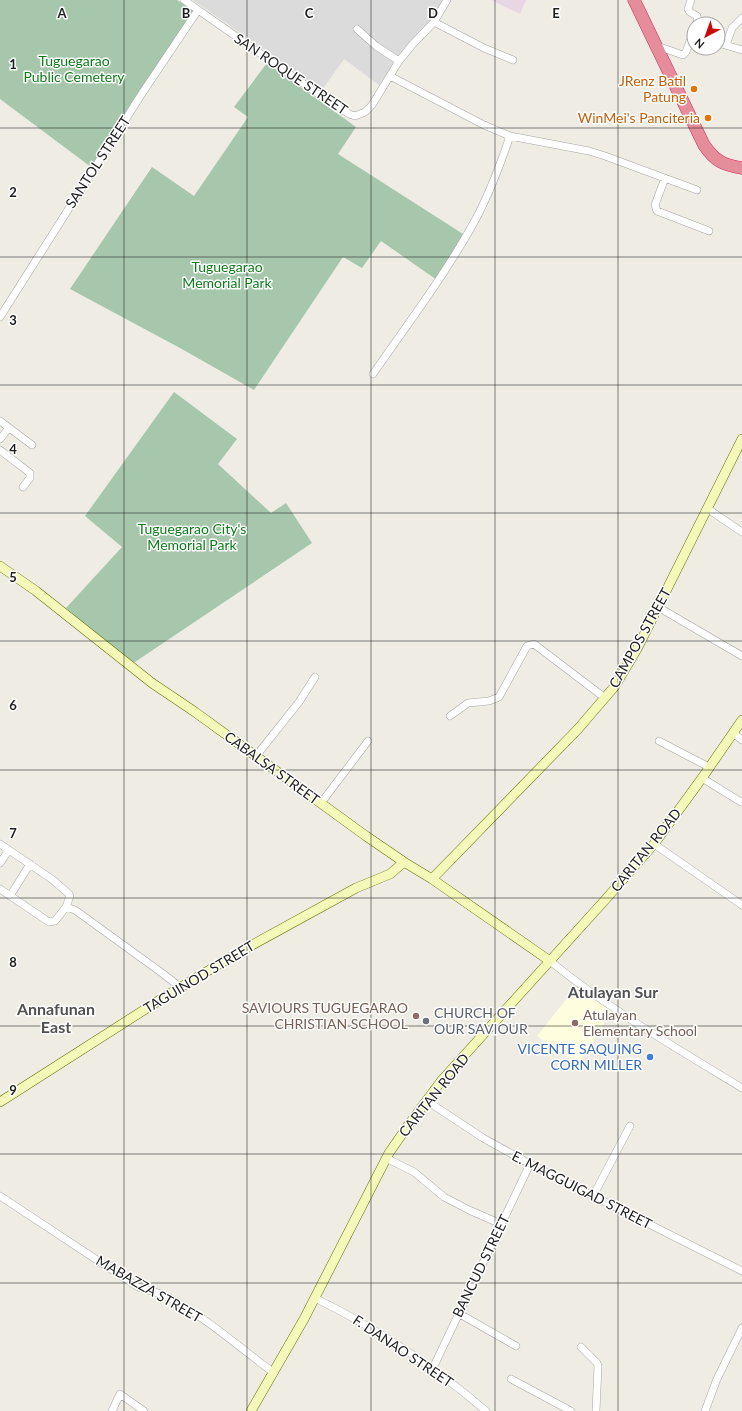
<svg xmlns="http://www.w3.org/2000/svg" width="742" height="1411" viewBox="0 0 742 1411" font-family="Lato,sans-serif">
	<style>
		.residential { fill: #dcdbdb }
		.industrial { fill: #e8d6e4 }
		.education { fill: #fefede }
		.cemetery { fill: #a6c7ac }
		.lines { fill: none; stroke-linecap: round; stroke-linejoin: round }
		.street-casing { stroke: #a5a5a5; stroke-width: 8 }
		.secondary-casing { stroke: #657406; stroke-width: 10 }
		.highway-casing { stroke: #d7275f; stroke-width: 13 }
		.street { stroke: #fff; stroke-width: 7 }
		.secondary { stroke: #f4f8b9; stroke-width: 9 }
		.highway { stroke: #e58d9b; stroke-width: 12 }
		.grid { fill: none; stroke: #1e1e1e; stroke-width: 1; stroke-opacity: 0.55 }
		.food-dot { fill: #e8710a; stroke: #fff; stroke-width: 1.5 }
		.education-dot { fill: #8d6e63; stroke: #fff; stroke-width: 1.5 }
		.worship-dot { fill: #6b7280; stroke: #fff; stroke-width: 1.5 }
		.shop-dot { fill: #3f7fe0; stroke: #fff; stroke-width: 1.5 }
		.labels { text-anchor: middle; stroke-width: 3; stroke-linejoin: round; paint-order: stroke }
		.park-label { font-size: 14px; fill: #0d7b19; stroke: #fff }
		.street-label { font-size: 14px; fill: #1e1e1e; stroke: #fff }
		.food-label { font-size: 14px; fill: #c56008; stroke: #fff; text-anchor: end }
		.education-label { font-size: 14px; fill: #785e54; stroke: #fff; text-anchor: end }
		.worship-label { font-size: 14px; fill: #5b616d; stroke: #fff; text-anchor: start }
		.shop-label { font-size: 14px; fill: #366cbe; stroke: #fff; text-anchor: end }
		.quarter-label { font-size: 16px; font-weight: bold; fill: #515151; stroke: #fff }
		.grid-label { font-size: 13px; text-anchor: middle; font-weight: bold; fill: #1e1e1e; stroke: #fff; stroke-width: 3; stroke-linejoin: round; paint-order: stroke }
	</style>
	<rect width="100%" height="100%" fill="#efece4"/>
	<path class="residential" d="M193 0H445L432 21 408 44 397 58 379 85 344 59 322 90Z"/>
	<path class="industrial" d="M491 0H526L520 14Z"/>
	<path class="education" d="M576 987 612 1011 578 1065 537 1036Z"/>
	<path class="cemetery" d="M0 0H177L194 11 91 167 0 99Z
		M267 63 356 127 338 154 463 234 437 280 381 241 362 268 343 257 254 390 180 348 70 289 152 167 194 196 248 117 234 107Z
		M174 392 237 439 218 464 271 513 286 503 312 543 132 664 66 608 122 547 85 516Z"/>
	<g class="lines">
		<g class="street-casing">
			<path id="street" d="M184 0 324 98 349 114 355 116 365 112 372 105 399 61 412 45 434 22 447 0
				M691 0 688 9 690 12 697 16 698 20 696 24
				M434 22 484 48 513 60
				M357 29 376 46 399 61
				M718 43 742 50
				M726 45 732 28 742 18
				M657 46 683 55 686 52 694 30
				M390 76 484 125 510 136 589 151 605 156 697 190
				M665 178 655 205 657 211 709 231
				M0 317 141 95 198 10
				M373 374C409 322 448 271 478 215 491 189 501 163 510 136
				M0 421 32 445
				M0 439 9 428
				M0 450 30 473V478L23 487
				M708 509 742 532
				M658 607 742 656
				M450 716 468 703 489 701 499 697 527 646 534 644 605 698
				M733 733 742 740
				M659 741 709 767
				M256 756 299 702 315 677
				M702 778 741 802
				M321 803 368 741
				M0 844 53 880 69 894 70 896 66 907
				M654 844 742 905
				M0 863 9 850
				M0 889 49 922 55 921 66 907 75 910 162 973 180 987
				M10 896 30 864
				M550 961C609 1009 676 1048 742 1088
				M427 1101 483 1138 530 1164 742 1271
				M386 1158 414 1172 444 1197 469 1210 501 1224
				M0 1196 138 1287C147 1290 156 1292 164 1295 202 1314 240 1348 274 1373
				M593 1196 630 1126
				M315 1298C376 1328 435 1367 486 1411
				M458 1313 516 1346
				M581 1347 597 1363 598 1366 596 1411
				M433 1368 530 1164
				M511 1379 571 1411
				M112 1411 120 1394 144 1411
				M705 1411 717 1379 742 1328"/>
		</g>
		<g class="secondary-casing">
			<path id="secondary" d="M0 566 36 591 152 683 195 712 366 836 404 862 432 879 550 961
				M432 879 578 729 615 686 637 649 742 439
				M0 1102 169 994 243 950 356 888 390 874 404 862
				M251 1411 304 1319 389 1153 407 1127 442 1080 605 900 654 844 702 778 742 720"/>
		</g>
		<g class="highway-casing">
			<path id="highway" d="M634 0 704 145C715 161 723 165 742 168"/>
		</g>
		<use href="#street" class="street"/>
		<use href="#secondary" class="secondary"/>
		<use href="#highway" class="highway"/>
	</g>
	<path class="grid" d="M124 0V1411M247 0V1411M371 0V1411M495 0V1411M618 0V1411M0 128H742M0 257H742M0 385H742M0 513H742M0 641H742M0 770H742M0 898H742M0 1026H742M0 1154H742M0 1283H742"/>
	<g class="food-dot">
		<circle cx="694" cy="89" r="4"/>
		<circle cx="708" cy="118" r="4"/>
	</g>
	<g class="education-dot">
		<circle cx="416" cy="1016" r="4"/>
		<circle cx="575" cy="1023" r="4"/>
	</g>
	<circle class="worship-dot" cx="426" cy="1021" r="4"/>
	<circle class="shop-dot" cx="650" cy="1057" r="4"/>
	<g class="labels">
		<g class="park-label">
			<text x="74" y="66">Tuguegarao<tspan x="74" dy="16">Public Cemetery</tspan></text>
			<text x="227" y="272">Tuguegarao<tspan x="227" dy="16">Memorial Park</tspan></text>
			<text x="192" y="534">Tuguegarao City's<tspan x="192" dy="16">Memorial Park</tspan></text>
		</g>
		<g class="street-label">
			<text transform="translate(291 74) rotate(34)" y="5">SAN ROQUE STREET</text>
			<text transform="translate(98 162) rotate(-57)" y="5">SANTOL STREET</text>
			<text transform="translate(640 638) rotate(-61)" y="5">CAMPOS STREET</text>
			<text transform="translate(272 768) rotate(36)" y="5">CABALSA STREET</text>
			<text transform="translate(646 850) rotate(-51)" y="5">CARITAN ROAD</text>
			<text transform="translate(199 977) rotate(-31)" y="5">TAGUINOD STREET</text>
			<text transform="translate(434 1095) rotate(-51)" y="5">CARITAN ROAD</text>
			<text transform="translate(582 1190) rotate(27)" y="5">E. MAGGUIGAD STREET</text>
			<text transform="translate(481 1266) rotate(-64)" y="5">BANCUD STREET</text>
			<text transform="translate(149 1289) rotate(30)" y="5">MABAZZA STREET</text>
			<text transform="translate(403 1351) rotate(34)" y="5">F. DANAO STREET</text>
		</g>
		<g class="food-label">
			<text x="686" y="86">JRenz Batil<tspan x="686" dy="16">Patung</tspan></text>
			<text x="700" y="123">WinMei's Panciteria</text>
		</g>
		<g class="education-label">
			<text x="408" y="1013">SAVIOURS TUGUEGARAO<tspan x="408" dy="16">CHRISTIAN SCHOOL</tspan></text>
			<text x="583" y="1020" text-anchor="start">Atulayan<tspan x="583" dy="16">Elementary School</tspan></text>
		</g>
		<g class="worship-label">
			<text x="434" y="1018">CHURCH OF<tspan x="434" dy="16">OUR SAVIOUR</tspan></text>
		</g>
		<g class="shop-label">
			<text x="642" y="1054">VICENTE SAQUING<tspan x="642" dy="16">CORN MILLER</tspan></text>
		</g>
		<g class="quarter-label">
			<text x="613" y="998">Atulayan Sur</text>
			<text x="56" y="1015">Annafunan<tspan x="56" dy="18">East</tspan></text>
		</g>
	</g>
	<g class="grid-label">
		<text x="62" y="18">A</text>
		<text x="186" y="18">B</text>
		<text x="309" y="18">C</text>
		<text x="433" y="18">D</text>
		<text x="556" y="18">E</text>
		<text x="13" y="69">1</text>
		<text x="13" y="197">2</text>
		<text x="13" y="325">3</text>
		<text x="13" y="454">4</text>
		<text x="13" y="582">5</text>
		<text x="13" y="710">6</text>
		<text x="13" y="838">7</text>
		<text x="13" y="967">8</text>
		<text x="13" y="1095">9</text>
	</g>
	<g transform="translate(706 36) rotate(221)"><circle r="19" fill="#ffffff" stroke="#a5a5a5"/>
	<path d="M0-3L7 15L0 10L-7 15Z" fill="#c90803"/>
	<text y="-6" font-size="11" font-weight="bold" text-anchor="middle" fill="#1e1e1e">N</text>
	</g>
</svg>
